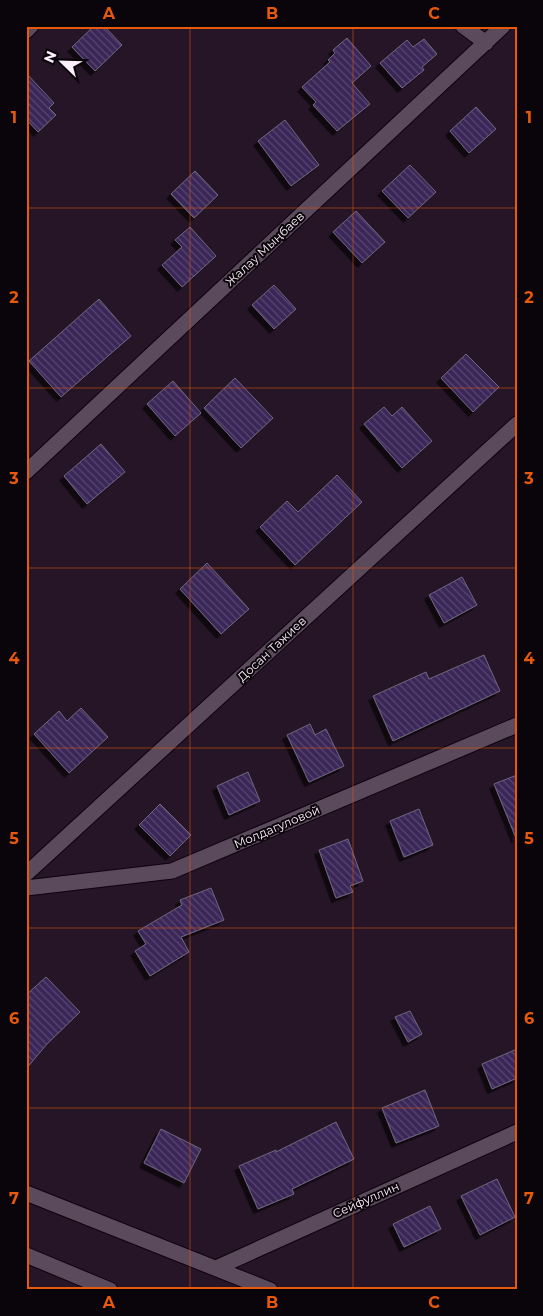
<svg xmlns="http://www.w3.org/2000/svg" width="543" height="1316" viewBox="0 0 543 1316" font-family="Montserrat,sans-serif">
	<style>
		.building { fill: url(#building-back-hatch); stroke: #6f677f; filter: url(#shadow) }
		.lines { fill: none; stroke-linecap: round; stroke-linejoin: round }
		.street-casing { stroke: #0d030e; stroke-width: 17 }
		.secondary-casing { stroke: #0d030e; stroke-width: 17 }
		.street { stroke: #5b4a5c; stroke-width: 15 }
		.secondary { stroke: #5b4a5c; stroke-width: 15 }
		.grid { fill: none; stroke: #e8590c; stroke-width: 1; stroke-opacity: 0.55 }
		.labels { text-anchor: middle; stroke-width: 4; stroke-linejoin: round; paint-order: stroke }
		.street-label { font-size: 12px; fill: #faeffa; stroke: #0a050a }
		.neatline { fill: none; stroke: #e8590c; stroke-width: 2 }
		.grid-label { font-size: 16px; text-anchor: middle; font-weight: bold; fill: #e8590c }
	</style>
	<defs>
		<pattern id="building-back-hatch" width="6" height="6" patternUnits="userSpaceOnUse" patternTransform="scale(1.25)"><rect width="6" height="6" fill="#3b2658"/><path d="M-1 5l2 2M0 0l6 6M5-1l2 2" fill="none" stroke="#584671"/></pattern>
		<filter id="shadow"><feDropShadow dx="-4.5" dy="4.5" stdDeviation="0" flood-color="#0009"/></filter>
	</defs>
	<rect width="100%" height="100%" fill="#251526"/>
	<path class="building" d="M94 26H104L122 45 95 71 72 47Z
		M347 38 371 66 352 83 370 104 337 131 313 105 316 102 302 87 330 62 328 60 335 53 333 50Z
		M424 39 437 54 422 67 424 70 402 88 380 63 407 40 413 47Z
		M26 73 54 103 49 108 56 115 38 132 26 119Z
		M476 107 496 129 469 153 450 131Z
		M285 120 319 165 291 186 258 141Z
		M410 165 436 192 408 218 382 191Z
		M195 171 218 195 194 218 171 194Z
		M356 211 385 242 362 263 333 232Z
		M190 227 216 256 182 287 162 265 182 247 175 240Z
		M274 285 296 309 274 329 252 305Z
		M99 299 131 336 61 397 29 361Z
		M466 354 499 387 473 412 441 378Z
		M235 378 273 418 241 448 204 408Z
		M173 381 201 413 175 436 147 404Z
		M384 407 392 416 402 407 432 441 402 468 364 424Z
		M101 444 125 472 87 504 64 476Z
		M337 475 362 502 295 565 260 527 287 501 298 512Z
		M207 563 249 609 221 634 180 589Z
		M462 577 477 605 444 623 429 595Z
		M484 655 500 691 393 741 373 696 426 672 429 679Z
		M81 708 108 737 69 773 34 734 59 711 67 721Z
		M310 724 315 735 326 729 344 766 309 782 287 735Z
		M248 772 260 801 229 815 217 786Z
		M517 775V838H516L494 784Z
		M160 804 191 835 170 856 139 825Z
		M419 809 433 845 404 857 390 821Z
		M348 839 363 881 350 886 353 892 336 898 319 850Z
		M211 888 224 920 181 937 189 952 150 976 135 951 146 944 138 931 182 905 180 900Z
		M46 977 80 1012 47 1044 26 1069V995Z
		M410 1011 422 1034 408 1042 395 1017Z
		M517 1049V1078L492 1089 482 1064Z
		M425 1090 439 1126 396 1143 382 1108Z
		M336 1122 354 1159 292 1189 294 1194 258 1209 239 1166 276 1150V1152Z
		M161 1129 201 1149 184 1183 144 1163Z
		M497 1179 515 1217 480 1235 461 1196Z
		M430 1206 441 1229 404 1247 393 1224Z"/>
	<g class="lines">
		<g class="street-casing">
			<path id="street" d="M463 26 486 43
				M26 31 31 26
				M26 472 503 26
				M26 888 172 871 517 725
				M26 1193 270 1290
				M26 1255 110 1290
				M216 1268 517 1132"/>
		</g>
		<g class="secondary-casing">
			<path id="secondary" d="M26 874 517 424"/>
		</g>
		<use href="#street" class="street"/>
		<use href="#secondary" class="secondary"/>
	</g>
	<path class="grid" d="M190 26V1290M353 26V1290M26 208H517M26 388H517M26 568H517M26 748H517M26 928H517M26 1108H517"/>
	<g class="labels">
		<g class="street-label">
			<text transform="translate(265 249) rotate(-43)" y="4">Жалау Мыңбаев</text>
			<text transform="translate(272 649) rotate(-43)" y="4">Досан Тажиев</text>
			<text transform="translate(277 827) rotate(-23)" y="4">Молдагуловой</text>
			<text transform="translate(366 1200) rotate(-24)" y="4">Сейфуллин</text>
		</g>
	</g>
	<rect width="543" height="1316" fill="none" stroke="#0a050a" stroke-width="55"/>
	<g transform="translate(62 62) rotate(293)" stroke="#0a050a" stroke-width="4" paint-order="stroke">
	<path d="M0-4L9 19L0 12L-9 19Z" fill="#faeffa"/>
	<text y="-8" font-size="14" font-weight="bold" text-anchor="middle" fill="#faeffa">N</text>
	</g>
	<rect x="28" y="28" width="488" height="1260" class="neatline"/>
	<g class="grid-label">
		<text x="109" y="19">A</text>
		<text x="272" y="19">B</text>
		<text x="434" y="19">C</text>
		<text x="14" y="123">1</text>
		<text x="529" y="123">1</text>
		<text x="14" y="303">2</text>
		<text x="529" y="303">2</text>
		<text x="14" y="484">3</text>
		<text x="529" y="484">3</text>
		<text x="14" y="664">4</text>
		<text x="529" y="664">4</text>
		<text x="14" y="844">5</text>
		<text x="529" y="844">5</text>
		<text x="14" y="1024">6</text>
		<text x="529" y="1024">6</text>
		<text x="14" y="1204">7</text>
		<text x="529" y="1204">7</text>
		<text x="109" y="1308">A</text>
		<text x="272" y="1308">B</text>
		<text x="434" y="1308">C</text>
	</g>
</svg>
